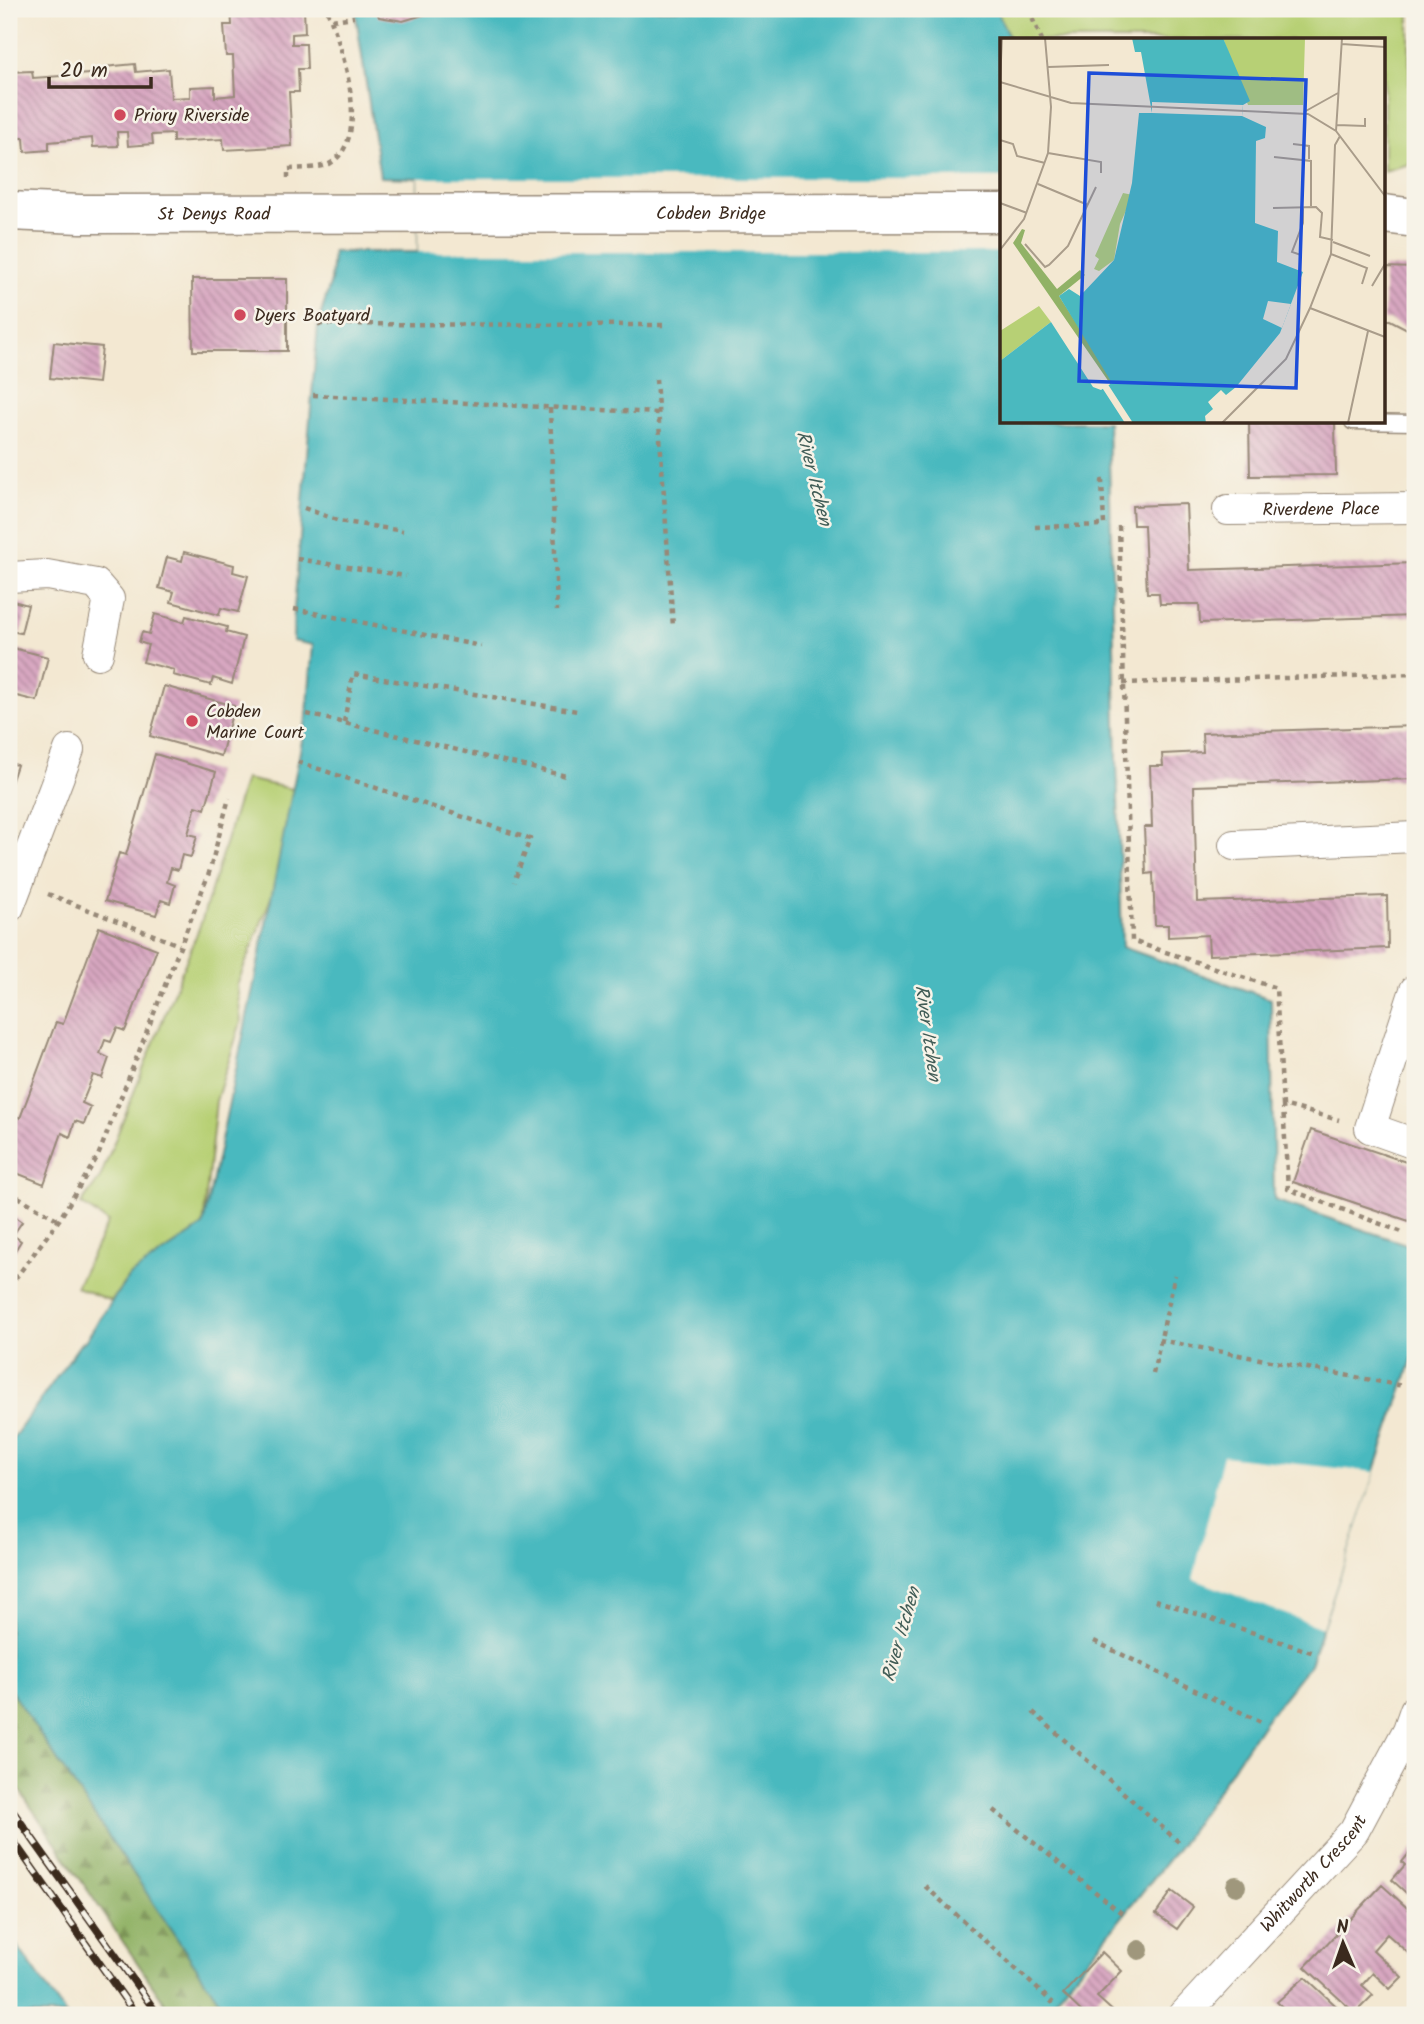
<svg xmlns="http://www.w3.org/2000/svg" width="1424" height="2024" viewBox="0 0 1424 2024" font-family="Kalam,sans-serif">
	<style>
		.forest { fill: url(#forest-firs); stroke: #666e42; stroke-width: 2 }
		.park { fill: #b7d075; stroke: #797d4a; stroke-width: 2 }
		.water { fill: #4ab9bf; stroke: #42726e; stroke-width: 2 }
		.pier { fill: #f3e8d2 }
		.building { fill: url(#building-back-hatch) }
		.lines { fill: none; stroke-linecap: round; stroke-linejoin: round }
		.lane-casing { stroke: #978978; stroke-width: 17 }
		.street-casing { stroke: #978978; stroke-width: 32 }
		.primary-casing { stroke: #978978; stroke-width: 41 }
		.path { stroke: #978978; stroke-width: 4.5; stroke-dasharray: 5 5; stroke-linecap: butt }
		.lane { stroke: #fff; stroke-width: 14 }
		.street { stroke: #fff; stroke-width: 30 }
		.primary { stroke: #fff; stroke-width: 38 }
		.rail-casing { stroke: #3b2a1e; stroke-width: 8 }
		.rail { stroke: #f7f3e8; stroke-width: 5; stroke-dasharray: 16; stroke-linecap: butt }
		.tree { fill: #9f977b }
		.poi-dot { fill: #d1495b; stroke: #f7f3e8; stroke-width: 2.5 }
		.labels { text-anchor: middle; stroke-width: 5; stroke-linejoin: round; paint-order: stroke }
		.poi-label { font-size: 18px; fill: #3b2a1e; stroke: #f7f3e8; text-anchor: start }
		.street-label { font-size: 18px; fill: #3b2a1e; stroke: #f7f3e8 }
		.water-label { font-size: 19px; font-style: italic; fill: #405c56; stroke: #f7f3e8 }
		.inset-road { fill: none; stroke: #a99c8a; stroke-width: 2 }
		.view { fill: #1d4ed8; fill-opacity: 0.15; stroke: #1d4ed8; stroke-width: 3.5 }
		.inset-edge { fill: none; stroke: #3b2a1e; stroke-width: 3.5 }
	</style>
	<defs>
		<pattern id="forest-firs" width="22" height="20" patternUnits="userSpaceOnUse" patternTransform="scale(1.75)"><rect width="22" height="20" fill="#91b266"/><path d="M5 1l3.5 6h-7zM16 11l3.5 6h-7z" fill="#789153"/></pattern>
		<pattern id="building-back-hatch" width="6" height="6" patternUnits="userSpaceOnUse" patternTransform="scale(1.75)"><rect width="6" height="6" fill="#d8a7c1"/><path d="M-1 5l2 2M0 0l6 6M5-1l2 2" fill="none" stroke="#b0889c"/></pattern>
	</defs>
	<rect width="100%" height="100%" fill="#f7f3e8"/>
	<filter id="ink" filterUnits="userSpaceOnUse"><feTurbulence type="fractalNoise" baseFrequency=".0143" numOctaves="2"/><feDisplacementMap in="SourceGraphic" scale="14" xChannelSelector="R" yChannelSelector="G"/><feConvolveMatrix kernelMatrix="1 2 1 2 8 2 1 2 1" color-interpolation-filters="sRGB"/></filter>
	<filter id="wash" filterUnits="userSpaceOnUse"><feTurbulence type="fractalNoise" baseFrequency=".00686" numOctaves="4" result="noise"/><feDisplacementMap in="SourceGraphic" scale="28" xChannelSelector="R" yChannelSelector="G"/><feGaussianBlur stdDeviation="1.57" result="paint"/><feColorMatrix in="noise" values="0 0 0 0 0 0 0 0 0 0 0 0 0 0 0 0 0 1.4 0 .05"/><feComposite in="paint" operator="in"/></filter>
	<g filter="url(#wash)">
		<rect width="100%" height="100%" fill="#f3e8d2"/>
		<path class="forest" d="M9 1688 220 2001V2015H173L9 1775Z"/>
		<path class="park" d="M996 9H1409L1410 164 1384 171V40H1010Z
			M245 779 312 793 237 985 241 1022 216 1101 203 1226 129 1276 111 1301 76 1287 108 1222 81 1204 100 1178 201 923Z"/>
		<path class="water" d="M355 9H996L1010 40H1002V422H1108L1122 947 1271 999 1274 1200 1415 1247V1351L1310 1664 1263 1723 1181 1844 1043 2015H220L219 2001 9 1688V1444L81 1343 85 1341 129 1276 203 1226 255 979 298 762 307 714 313 645 293 641 294 609 318 324 331 281 333 252H418V178L380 177Z
			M9 1934 66 2015H9Z"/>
		<path class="pier" d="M418 178H1002V252H418Z
			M1223 1456 1375 1472 1322 1628 1193 1579Z"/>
		<g id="blocks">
			<path class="building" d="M231 9H304L305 33 292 34V44H306L307 69H298L299 92H289L292 146 224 150 223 139 173 142V134L152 135 153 144 128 146 127 132H117L118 146 93 147 92 138 49 142V150L25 152 24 138H14L15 152 9 153V72L32 71 33 78 104 73V67L135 64 136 72 169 69 171 98 190 97V87L215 86V97L235 95 233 56H226L225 41 224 25H232Z
				M376 9H443L403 21 379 17Z
				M1384 267 1415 268V333L1390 320H1384Z
				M192 279H287V351H193Z
				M54 342 102 347 98 383 50 378Z
				M1249 422H1335L1336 475 1250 476Z
				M1186 504 1189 570 1415 563V616L1200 623 1199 604H1160L1159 593H1147L1144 525H1133L1132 506Z
				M184 552 234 565 233 572 248 576 238 612 221 608 219 615 171 602 174 592 159 588 167 557 182 561Z
				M9 600 28 605 21 633 9 631Z
				M155 614 184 622 186 616 227 627 226 632 244 637 232 684 213 678 211 685 173 675 174 670 143 662 148 645 139 642 142 632 149 634Z
				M9 647 48 657 37 701 9 694Z
				M164 686 234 706 221 756 150 736Z
				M1415 726V779L1194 786 1197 902 1387 896 1388 948 1209 955 1208 935 1168 937V925H1155L1153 873 1146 874 1144 827H1152L1150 766H1163L1162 754 1203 752 1202 733Z
				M155 754 216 772 205 809 196 806 188 834 197 836 191 857 182 855 178 870 171 868 167 882 175 885 170 903 161 900 156 915 105 901 119 853 126 855Z
				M9 763 17 765 9 789Z
				M99 927 157 949 125 1031 117 1028 111 1042 105 1040 100 1054 109 1058 102 1078 93 1075 87 1091 82 1103 91 1107 84 1124 75 1121 70 1137 62 1133 44 1184 9 1170V1130L14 1115 20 1118 56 1022 63 1024Z
				M1311 1130 1415 1165V1223L1293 1182Z
				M9 1213 22 1222 13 1235 21 1241 9 1260Z
				M1415 1846V1901L1392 1880 1405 1865 1402 1862Z
				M1382 1885 1415 1915V1944L1408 1953 1387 1934 1373 1950 1402 1977 1390 1989 1373 1973 1362 1985 1373 1995 1355 2013 1305 1967Z
				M1172 1891 1193 1907 1177 1929 1156 1914Z
				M1102 1952 1122 1971 1097 1997 1117 2015H1085L1063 1994Z
				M1305 1977 1346 2015H1291L1277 2002Z"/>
		</g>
	</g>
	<g filter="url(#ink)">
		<use href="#blocks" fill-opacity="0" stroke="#978978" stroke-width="2"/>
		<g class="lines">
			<g class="lane-casing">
				<path id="lane" d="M1352 422 1415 423"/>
			</g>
			<g class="street-casing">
				<g id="street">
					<path id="s1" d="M1228 510 1415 508"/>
					<path d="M9 577 47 575 96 584 109 599 98 654"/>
					<path d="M1234 845 1415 837"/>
					<path d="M9 907 69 750"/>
					<path d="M1415 990 1370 1128 1415 1144"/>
					<path id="s2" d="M1184 2015 1354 1831 1408 1730 1415 1710"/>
				</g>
			</g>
			<g class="primary-casing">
				<g id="primary">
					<path id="s3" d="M9 211 81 214 1002 213"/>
					<path d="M1384 214 1415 218"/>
				</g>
			</g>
			<path class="path" d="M1028 9 1042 40
				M332 20 354 17
				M288 178V169C299 168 321 169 331 163 373 135 341 46 327 9
				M318 324 664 325
				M656 379 673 627
				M313 395 659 413
				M550 408 557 611
				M304 508 339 521 403 531
				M1119 526 1132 941 1276 988 1283 1105 1339 1120
				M1035 527 1104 525 1102 481H1109
				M297 559 406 576
				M294 609 481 646
				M1123 683 1415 674
				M307 714 566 776
				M344 722 353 674 577 711
				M298 762 530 839 514 882
				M48 894 179 945
				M1283 1105 1288 1189 1402 1232
				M9 1192 59 1220
				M9 1287 59 1220 98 1156 209 873 229 798
				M1159 1340 1403 1386
				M1153 1374 1175 1275
				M1155 1600 1314 1653
				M1094 1641 1263 1723
				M1033 1712 1181 1844
				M993 1810 1124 1915
				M925 1886 1053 2003"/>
			<use href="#lane" class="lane"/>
			<use href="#street" class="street"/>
			<use href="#primary" class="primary"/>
			<g class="rail-casing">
				<path id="rail" d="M9 1806 158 2015
					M9 1835 136 2015"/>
			</g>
			<use href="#rail" class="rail"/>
		</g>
		<g class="tree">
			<circle cx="1236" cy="1886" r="10"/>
			<circle cx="1139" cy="1950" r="10"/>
		</g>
	</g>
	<g class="poi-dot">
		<circle cx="120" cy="115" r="7"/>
		<circle cx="240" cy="315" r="7"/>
		<circle cx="192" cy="721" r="7"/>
	</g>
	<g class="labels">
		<g class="poi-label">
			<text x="134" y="121">Priory Riverside</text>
			<text x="254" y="321">Dyers Boatyard</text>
			<text x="206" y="717">Cobden<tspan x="206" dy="21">Marine Court</tspan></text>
		</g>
		<g class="street-label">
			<text dy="6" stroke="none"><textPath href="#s3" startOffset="702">Cobden Bridge</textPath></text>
			<text dy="6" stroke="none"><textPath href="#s3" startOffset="205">St Denys Road</textPath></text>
			<text dy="6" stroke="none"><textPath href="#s1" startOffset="93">Riverdene Place</textPath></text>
			<text dy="6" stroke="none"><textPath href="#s2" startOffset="192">Whitworth Crescent</textPath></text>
		</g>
		<g class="water-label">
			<text transform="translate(815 478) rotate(76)" y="7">River Itchen</text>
			<text transform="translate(929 1033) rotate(82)" y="7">River Itchen</text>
			<text transform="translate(900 1634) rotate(-74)" y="7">River Itchen</text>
		</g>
	</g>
	<g transform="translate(1000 38)">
		<rect width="385" height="385" fill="#f3e8d2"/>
		<path d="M22 191 25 192 21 205 57 251 80 232 85 237 59 258 112 341 111 347 13 205Z" fill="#91b266"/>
		<path d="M223 0H305L303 67H248ZM123 155 133 157 120 186 114 222 99 233 94 231 99 221 95 218ZM39 268 51 284 0 323V293Z" fill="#b7d075"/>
		<path d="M132 0H223L250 63 243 67 242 78 266 89 265 100 256 103 255 185 278 193 277 224 303 234 280 295 236 349 226 357 221 352 208 364 213 371 205 378 206 385H0V323L51 284 93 349 101 352 112 345 59 258 69 251 80 258 114 222 132 145 139 75H152L141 14H135Z" fill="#4ab9bf"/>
		<path d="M152 64 243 67 242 78 152 75ZM268 263 291 266 282 290 263 281ZM107 345 109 348 133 385H125L101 348Z" fill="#f3e8d2"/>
		<path class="inset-road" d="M342 6 385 9M48 29 109 27M0 44 2 0M0 44 71 65 308 76 336 93 385 158M304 74 338 55M337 87 365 88V80M336 93 342 0M0 102 13 106 17 118 45 125M293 106 309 108V121M48 115 101 124V135M274 119 311 123V168M38 146 88 167M0 165 27 175M273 170 316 169 322 175 320 199 333 202M333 204 370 218M25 206 45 229 49 227 68 208 96 149M0 212 24 181 48 115 51 69 45 0M331 216 367 230 362 246M301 217 292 214 303 185V170M372 248 385 226M310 270 385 299M222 385 286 321 310 270 331 216 335 107 340 98M348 385 368 293"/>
		<path class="view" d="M89 35 306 42 296 350 79 343Z"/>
		<rect width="385" height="385" class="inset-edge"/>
	</g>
	<rect width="1424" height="2024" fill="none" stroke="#f7f3e8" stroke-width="35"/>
	<g transform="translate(1343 1943) rotate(358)" stroke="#f7f3e8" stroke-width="5" paint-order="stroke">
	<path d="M0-5L12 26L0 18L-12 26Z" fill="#3b2a1e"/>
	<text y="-10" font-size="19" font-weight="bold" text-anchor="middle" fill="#3b2a1e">N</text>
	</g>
	<path d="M49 77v10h102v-10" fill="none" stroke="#3b2a1e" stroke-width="3.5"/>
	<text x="60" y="77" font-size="21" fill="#3b2a1e" stroke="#f7f3e8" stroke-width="5" paint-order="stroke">20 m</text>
</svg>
